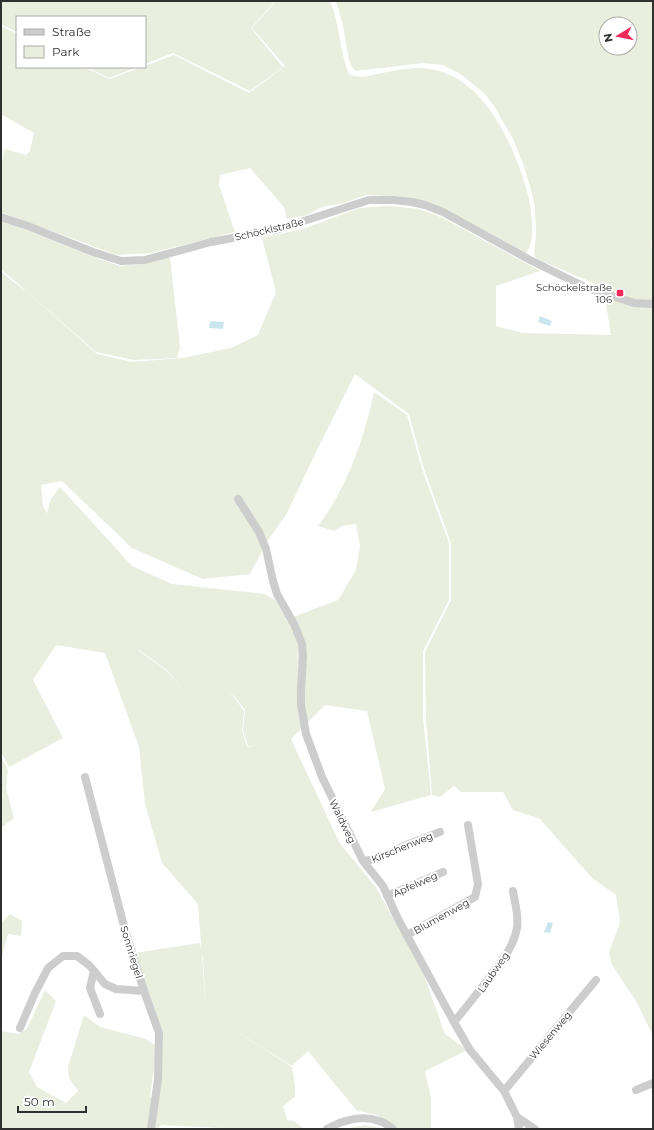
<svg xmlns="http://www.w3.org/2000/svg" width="654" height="1130" viewBox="0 0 654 1130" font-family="Montserrat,sans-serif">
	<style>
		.green { fill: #e9eede; fill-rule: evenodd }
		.water { fill: #c9e6ee }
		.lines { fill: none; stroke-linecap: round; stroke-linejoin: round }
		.street { stroke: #cdcdcd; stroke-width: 8 }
		.poi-dot { fill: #ef2a5b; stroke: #fff; stroke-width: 1.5 }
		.labels { text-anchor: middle; stroke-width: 4; stroke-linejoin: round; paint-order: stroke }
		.street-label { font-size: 10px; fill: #303030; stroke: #fff }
		.poi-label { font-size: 10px; fill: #303030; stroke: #fff; text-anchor: end }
	</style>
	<rect width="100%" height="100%" fill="#fff"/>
	<path class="green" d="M1 1H275L251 28 283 67 250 91 173 53 145 64V17H17V32L1 24Z
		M276 1H330C340 24 339 50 349 74 352 75 357 77 361 77 365 77 371 75 376 74 389 72 404 68 418 68 481 67 514 144 528 195 531 208 537 243 525 254L405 197 366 195 341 204 331 205 320 208 307 215 287 219 284 207 250 168 220 175 219 185 235 232 151 253 117 255 1 212V165L5 149 26 155 30 151 34 133 1 114V26L17 34V67H84L109 79 142 67H145V66L174 55 249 93 285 66 252 28Z
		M336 1H653V240L651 241 653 258V1036L636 1001 612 965 609 953 620 922 616 895 592 878 540 819 513 810 503 792H461L454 786 440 797 432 795 426 718 425 652 451 600V543L424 469 409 414 355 374 316 452 286 515 268 540 250 574 203 579 132 548 62 481 41 485 43 506 50 519 47 513 51 499 60 487 132 566 172 584 265 594 275 600 285 613 300 646 302 728 291 739 339 842 377 889 424 975 445 1034 467 1050 425 1071 431 1098V1129H392L379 1116 356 1110 308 1051 292 1066 225 1024 292 1067 295 1086V1097L283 1106 287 1120 294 1121 304 1129H243L162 1125 156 1129H1V1031L18 1034 27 1029 45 990 56 1001 29 1072 37 1087 66 1103 78 1091 69 1078 68 1067 84 1015 100 1027 146 1039 157 1047 150 1097 156 1098 163 1044 134 953 200 943 203 959 206 1011 198 904 162 863 145 804 139 747 105 653 56 645 33 680 63 738 9 767 1 752V272L27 292 97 354 132 362 182 358 231 348 258 335 276 292 262 238 303 229 360 208 388 206 419 209 443 218 540 271 496 286V326L523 333 611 335 605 298 610 290 537 259 534 255 536 234 535 208 532 193 523 163 513 139 494 106 485 94 459 73 443 65 423 63 356 71 352 67 349 60 343 26ZM606 24H630V48H606ZM140 631 139 650 168 671 186 694 168 672 139 651ZM225 689 235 697 245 710 243 731 248 746 260 745 247 747 242 731 244 711 234 697Z
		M86 67H138L109 78Z
		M1 220 102 260 120 266 144 264 170 257 180 347 177 358 134 360 96 352 1 269Z
		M374 392 407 415 422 469 449 543V600L423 651V718L431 795 371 812 385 789 367 711 325 705 306 724 303 675 293 617 338 600 356 570 360 546 356 524 342 526 334 531 318 526C347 488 364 439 374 392Z
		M1 756 8 770 6 788 14 818 1 828Z
		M10 914 22 921 21 936 8 934 1 960V923Z
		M365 1125 385 1129H344Z"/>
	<path class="water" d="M540 316 552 321 550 326 538 322Z
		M210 321 224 322 223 329 209 328Z
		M548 922 553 923 550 933 544 932Z"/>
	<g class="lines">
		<path class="street" d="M1 217 28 226 93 252 121 261 145 260 211 242 276 230 369 200H393L412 202 425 205 443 212 530 260 587 288 634 303 653 304
			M238 499 259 532 266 549 273 581 277 594 294 624 302 644 303 656 301 690V705L306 734 322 777 363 861 383 886 398 919 454 1022 470 1050 504 1091 517 1117 519 1129
			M85 777 125 930 144 991 159 1033 158 1079 151 1129
			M363 861 377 859 406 845 440 832
			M387 896 443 872
			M407 935 475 897 478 884 468 825
			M94 971 90 988 100 1014
			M454 1022C468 1005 481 989 494 971 504 958 514 945 517 928 519 916 515 904 513 891
			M20 1028 35 993 48 968 63 956H77L89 965 105 984 116 989 144 991
			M636 1090 653 1083
			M504 1091 596 980
			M517 1117 535 1129
			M327 1129C342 1120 362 1115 379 1121 384 1122 389 1126 393 1129"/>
	</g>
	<rect class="poi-dot" x="616" y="289" width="8" height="8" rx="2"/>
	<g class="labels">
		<g class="street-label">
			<text transform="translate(269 229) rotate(-13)" y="4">Schöcklstraße</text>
			<text transform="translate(343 821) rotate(64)" y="4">Waldweg</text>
			<text transform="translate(402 847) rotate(-22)" y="4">Kirschenweg</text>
			<text transform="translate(415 884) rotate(-24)" y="4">Apfelweg</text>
			<text transform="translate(441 916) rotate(-29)" y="4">Blumenweg</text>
			<text transform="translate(132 952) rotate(73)" y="4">Sonnriegel</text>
			<text transform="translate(493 972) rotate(-55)" y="4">Laubweg</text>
			<text transform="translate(550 1035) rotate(-50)" y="4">Wiesenweg</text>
		</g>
		<g class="poi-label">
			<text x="612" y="291">Schöckelstraße<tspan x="612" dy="12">106</tspan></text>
		</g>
	</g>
	<rect width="654" height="1130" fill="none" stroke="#303030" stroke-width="4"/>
	<rect x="16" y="16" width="130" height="52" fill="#ffffff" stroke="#acacac"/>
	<rect x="24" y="29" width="20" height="6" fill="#cdcdcd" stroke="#acacac"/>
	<text x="52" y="36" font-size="12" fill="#303030">Straße</text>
	<rect x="24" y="46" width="20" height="12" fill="#e9eede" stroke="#acacac"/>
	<text x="52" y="56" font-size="12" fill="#303030">Park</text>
	<g transform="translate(618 36) rotate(260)"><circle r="19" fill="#ffffff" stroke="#acacac"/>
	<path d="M0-3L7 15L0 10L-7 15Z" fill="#ef2a5b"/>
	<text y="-6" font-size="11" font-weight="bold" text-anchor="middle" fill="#303030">N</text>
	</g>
	<path d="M18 1106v6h68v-6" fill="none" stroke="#303030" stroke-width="2"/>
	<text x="24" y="1106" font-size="12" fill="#303030" stroke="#ffffff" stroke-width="3" paint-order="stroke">50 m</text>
</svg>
